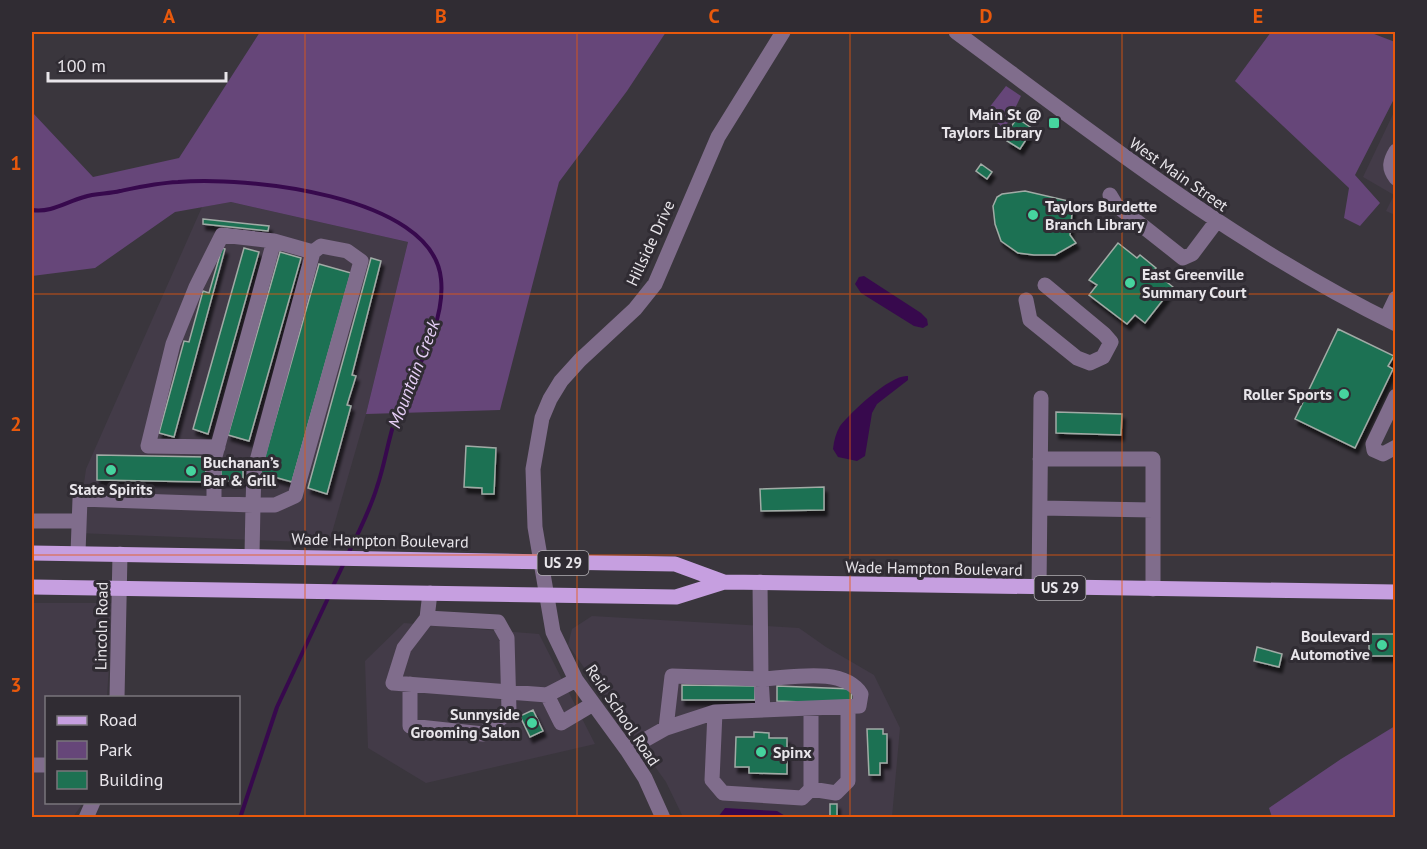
<svg xmlns="http://www.w3.org/2000/svg" width="1427" height="849" viewBox="0 0 1427 849" font-family="'PT Sans',sans-serif">
	<style>
		.built { fill: #433b48 }
		.green { fill: #664679 }
		.water { fill: #37094d }
		.lines { fill: none; stroke-linecap: round; stroke-linejoin: round }
		.stream { stroke: #37094d; stroke-width: 4 }
		.building { fill: #1d7152; stroke: #a1aba6; stroke-width: 1.5; filter: url(#shadow) }
		.minor { stroke: #806d8c; stroke-width: 15 }
		.major { stroke: #c69fe0; stroke-width: 15 }
		.grid { fill: none; stroke: #e8590c; stroke-width: 1.5; stroke-opacity: 0.55 }
		.poi-dot { fill: #46d49e; stroke: #302c33; stroke-width: 2 }
		.labels { text-anchor: middle; stroke-width: 6; stroke-linejoin: round; paint-order: stroke }
		.shield { fill: #302c33; stroke: #b1aeb3; stroke-width: 1.5 }
		.shield-label { font-size: 15px; font-weight: bold; fill: #e8e5ea }
		.poi-label { font-size: 16px; font-weight: bold; fill: #e8e5ea; stroke: #302c33; text-anchor: end }
		.street-label { font-size: 16px; fill: #e8e5ea; stroke: #302c33 }
		.water-label { font-size: 18px; font-style: italic; fill: #e7cff7; stroke: #302c33 }
		.neatline { fill: none; stroke: #e8590c; stroke-width: 2 }
		.grid-label { font-size: 20px; text-anchor: middle; font-weight: bold; fill: #e8590c }
	</style>
	<defs>
		<filter id="shadow"><feDropShadow dx="3" dy="5.5" stdDeviation="1.5" flood-color="#0009"/></filter>
	</defs>
	<rect width="100%" height="100%" fill="#3a363d"/>
	<path class="built" d="M1395 110V215L1386 211 1394 195 1363 177Z
		M231 202 408 242 366 414 329 543 77 533 86 469 202 207Z
		M32 603H113L107 697 46 698V802L83 803 73 817H32Z
		M592 616 799 628 826 647 874 675 900 728 892 817H683L666 782 568 645 572 629Z
		M404 623 539 634 595 744 426 783 368 748 365 661Z"/>
	<path class="green" d="M260 32H666L627 91 559 182 500 410 366 414 408 242 231 202 175 212 95 268 32 276V112L93 177 179 158Z
		M1271 32H1369L1395 42V97L1355 175 1380 203 1360 226 1344 218 1349 188 1235 81Z
		M1006 86 1021 96 1008 123 1002 127 985 113Z
		M1395 726V817H1272L1269 808 1341 759Z"/>
	<path class="water" d="M864 276 921 313 927 319 928 325 923 328 914 326 861 293 855 284 859 277Z
		M908 376V380L877 404 872 413 865 456 857 461 838 457 833 449C834 440 836 433 840 426 851 412 891 374 908 376Z
		M725 808 777 811 787 817H718Z"/>
	<g class="lines">
		<path class="stream" d="M32 210C51 213 66 202 84 197 95 193 108 194 120 191 139 187 157 183 178 182 242 176 433 194 441 279 446 326 412 375 396 417 388 439 385 464 377 487 370 510 359 532 348 554
			M333 586 344 563
			M240 818 277 707 329 596"/>
	</g>
	<path class="building" d="M1017 118 1033 129 1020 149 1007 141 1011 135 1007 133Z
		M981 164 992 172 987 179 976 171Z
		M1025 191 1073 202 1070 235 1076 243 1055 255H1034L1018 253 1001 241 995 224 993 206 997 197 1002 194Z
		M203 219 269 226 268 231 203 224Z
		M1118 243 1137 258 1140 255 1156 268 1153 271 1173 287 1145 323 1135 315 1127 324 1089 295 1097 285 1089 280Z
		M222 248 225 249 174 437 159 433 184 341 189 342 203 291 209 293Z
		M244 248 259 252 208 434 193 429Z
		M280 252 301 258 249 441 228 435Z
		M371 258 381 261 352 375 356 376 347 405 351 406 327 494 308 488Z
		M319 264 351 273 292 482 260 473Z
		M1338 329 1394 356 1388 366 1393 369 1355 448 1295 419Z
		M1056 412 1122 414 1121 435 1056 433Z
		M466 446 496 448 494 494H482V488L464 487Z
		M97 455 206 457V482L97 480Z
		M243 464V481H221V465Z
		M824 487V510L761 511 760 489Z
		M1369 634H1396V656H1369Z
		M1257 647 1282 654 1279 667 1254 661Z
		M682 685 755 686V700H682Z
		M777 686 852 689 851 704 777 701Z
		M533 710 543 731 530 737 520 716Z
		M867 729H883V734H887V763H880V775H869Z
		M754 732 769 733V738H787V774L749 773V767H735L736 737H754Z
		M830 804H837V818H830Z"/>
	<g class="lines">
		<path class="minor" d="M956 32C1098 137 1236 246 1396 324
			M1396 151C1390 161 1388 168 1396 178
			M1110 195 1116 205 1183 258 1192 254 1216 222
			M321 246 347 251 361 261 295 496 275 505H253L254 472 313 252Z
			M1026 300 1030 320 1077 358 1090 363 1103 357 1111 342 1104 334 1045 285
			M1386 319 1396 298
			M1396 396 1373 444 1374 450 1383 454 1396 447
			M218 447 148 446 173 344 196 287 222 235 274 241
			M1040 459H1153V589
			M214 503V460L274 241 313 252
			M1040 508 1153 510
			M32 521H79
			M78 553 80 499 253 505 252 555
			M1039 588 1041 398
			M430 593 427 618 404 648 393 683 547 695
			M576 680 547 695 561 723 593 704
			M410 684V726L483 734 509 711 507 638 498 622 427 618
			M117 698 120 554
			M715 712 712 780 723 793 802 798 811 789V709
			M666 728 715 712 859 706 861 694C843 666 791 678 761 679L763 710
			M627 750 666 728 672 676 761 679 760 582
			M32 765H46
			M811 789 836 793 848 781V707
			M86 818 93 802
			M663 818 645 778 627 750 576 680 553 632 535 527 533 469 542 418 550 399 561 381 580 360 635 309 655 284 718 137 783 32"/>
		<path class="major" d="M32 553 675 564 724 582 1396 592
			M32 587 676 597 724 582"/>
	</g>
	<path class="grid" d="M305 32V818M577 32V818M850 32V818M1122 32V818M32 294H1396M32 555H1396"/>
	<g class="poi-dot">
		<rect x="1048" y="117" width="12" height="12" rx="3"/>
		<circle cx="1033" cy="215" r="6"/>
		<circle cx="1130" cy="283" r="6"/>
		<circle cx="1344" cy="394" r="6"/>
		<circle cx="111" cy="470" r="6"/>
		<circle cx="191" cy="471" r="6"/>
		<circle cx="1382" cy="645" r="6"/>
		<circle cx="532" cy="723" r="6"/>
		<circle cx="761" cy="752" r="6"/>
	</g>
	<g class="labels">
		<g class="shield">
			<rect x="537.5" y="551" width="51" height="24" rx="4.5"/>
			<rect x="1034.5" y="576" width="51" height="24" rx="4.5"/>
		</g>
		<g class="shield-label">
			<text x="563" y="568">US 29</text>
			<text x="1060" y="593">US 29</text>
		</g>
		<g class="poi-label">
			<text x="1042" y="120">Main St @<tspan x="1042" dy="18">Taylors Library</tspan></text>
			<text x="1045" y="212" text-anchor="start">Taylors Burdette<tspan x="1045" dy="18">Branch Library</tspan></text>
			<text x="1142" y="280" text-anchor="start">East Greenville<tspan x="1142" dy="18">Summary Court</tspan></text>
			<text x="1332" y="400">Roller Sports</text>
			<text x="203" y="468" text-anchor="start">Buchanan’s<tspan x="203" dy="18">Bar &amp; Grill</tspan></text>
			<text x="111" y="495" text-anchor="middle">State Spirits</text>
			<text x="1370" y="642">Boulevard<tspan x="1370" dy="18">Automotive</tspan></text>
			<text x="520" y="720">Sunnyside<tspan x="520" dy="18">Grooming Salon</tspan></text>
			<text x="773" y="758" text-anchor="start">Spinx</text>
		</g>
		<g class="street-label">
			<text transform="translate(1179 174) rotate(35)" y="6">West Main Street</text>
			<text transform="translate(650 243) rotate(-65)" y="6">Hillside Drive</text>
			<text transform="translate(380 540) rotate(1)" y="6">Wade Hampton Boulevard</text>
			<text transform="translate(934 568) rotate(1)" y="6">Wade Hampton Boulevard</text>
			<text transform="translate(101 626) rotate(-89)" y="6">Lincoln Road</text>
			<text transform="translate(623 715) rotate(56)" y="6">Reid School Road</text>
		</g>
		<g class="water-label">
			<text transform="translate(414 374) rotate(-69)" y="6">Mountain Creek</text>
		</g>
	</g>
	<rect width="1427" height="849" fill="none" stroke="#302c33" stroke-width="66"/>
	<rect x="45" y="696" width="195" height="108" fill="#302c33" stroke="#7a767c" stroke-width="1.5"/>
	<rect x="57" y="716" width="30" height="9" fill="#c69fe0" stroke="#7a767c" stroke-width="1.5"/>
	<text x="99" y="726" font-size="18" fill="#e8e5ea">Road</text>
	<rect x="57" y="741" width="30" height="18" fill="#664679" stroke="#7a767c" stroke-width="1.5"/>
	<text x="99" y="756" font-size="18" fill="#e8e5ea">Park</text>
	<rect x="57" y="771" width="30" height="18" fill="#1d7152" stroke="#7a767c" stroke-width="1.5"/>
	<text x="99" y="786" font-size="18" fill="#e8e5ea">Building</text>
	<path d="M48 72v9h178v-9" fill="none" stroke="#e8e5ea" stroke-width="3"/>
	<text x="57" y="72" font-size="18" fill="#e8e5ea" stroke="#302c33" stroke-width="4.5" paint-order="stroke">100 m</text>
	<rect x="33" y="33" width="1361" height="783" class="neatline"/>
	<g class="grid-label">
		<text x="169" y="23">A</text>
		<text x="441" y="23">B</text>
		<text x="714" y="23">C</text>
		<text x="986" y="23">D</text>
		<text x="1258" y="23">E</text>
		<text x="16" y="170">1</text>
		<text x="16" y="431">2</text>
		<text x="16" y="692">3</text>
	</g>
</svg>
